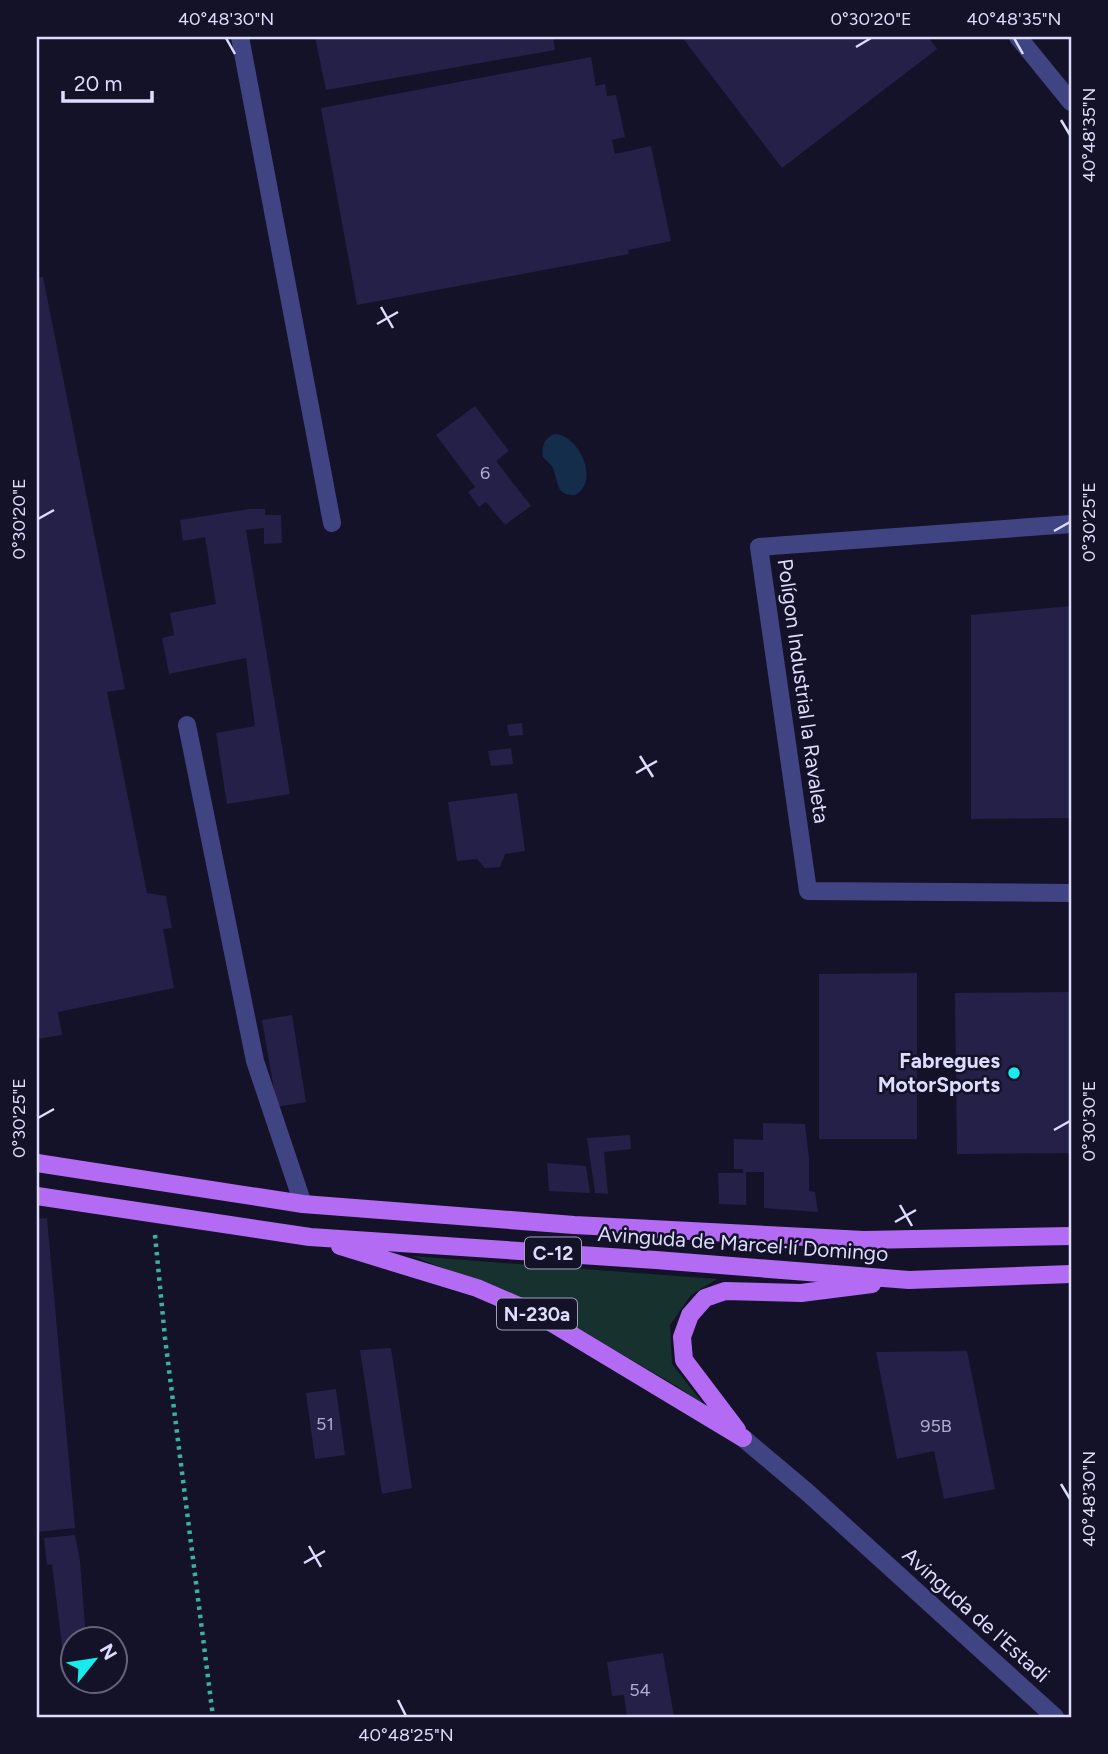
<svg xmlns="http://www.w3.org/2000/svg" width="1108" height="1754" viewBox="0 0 1108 1754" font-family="Figtree,sans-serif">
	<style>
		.green { fill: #16312e }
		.water { fill: #132d4b }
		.building { fill: #242047 }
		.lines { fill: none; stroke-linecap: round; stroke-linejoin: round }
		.path { stroke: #3ab2a0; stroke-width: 4.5; stroke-dasharray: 3.5 5; stroke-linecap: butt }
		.minor { stroke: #414483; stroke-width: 18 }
		.major { stroke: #b46bf4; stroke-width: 18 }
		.ticks { fill: none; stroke: #dcdcfc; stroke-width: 2.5 }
		.poi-dot { fill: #17ebed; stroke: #141228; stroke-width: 2.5 }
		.labels { text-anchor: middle; stroke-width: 5; stroke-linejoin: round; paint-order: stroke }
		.number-label { font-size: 18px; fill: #aeadcf }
		.shield { fill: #141228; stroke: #a09fbc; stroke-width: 2 }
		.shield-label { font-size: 19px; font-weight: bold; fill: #dcdcfc }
		.street-label { font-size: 21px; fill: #dcdcfc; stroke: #141228 }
		.poi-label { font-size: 21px; font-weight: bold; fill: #dcdcfc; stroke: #141228; text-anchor: end }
		.neatline { fill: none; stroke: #dcdcfc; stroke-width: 2.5 }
		.ticks-label { font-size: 18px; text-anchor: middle; fill: #dcdcfc }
	</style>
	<rect width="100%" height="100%" fill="#141228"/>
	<path class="green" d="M412 1256 717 1279 691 1295 670 1325 672 1364 705 1406 678 1387 535 1304Z"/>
	<path class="water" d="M554 434C579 434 601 482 575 495 556 495 559 485 554 471 553 465 547 462 543 457 541 446 544 439 554 434Z"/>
	<path class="building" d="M315 37H553L555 50 326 90Z
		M682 37H928L937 49 782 168Z
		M591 57 596 86 605 84 607 96 616 95 625 137 612 140 615 154 651 146 671 241 628 250 629 254 357 305 321 108Z
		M43 277 125 689 107 692 147 893 166 896 172 928 163 929 174 988 58 1012 62 1035 37 1039V278Z
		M475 406 509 451 496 461 531 506 505 525 486 502 479 507 468 492 475 487 436 435Z
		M249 509H265V515H281L282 543 264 544V528L246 530 290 794 227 804 216 733 255 726 246 658 169 674 162 638 174 635 170 613 216 604 205 537 183 541 180 520Z
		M1071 606V818L971 819V615Z
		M522 723 523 735 509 736 507 725Z
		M511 748 513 764 491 766 488 751Z
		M517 793 525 851 505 854 500 867 485 868 477 859 457 861 448 802Z
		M917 973V1139H819V974Z
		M1071 992V1153L957 1154 955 993Z
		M292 1015 306 1102 277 1107 262 1020Z
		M763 1123 805 1124 809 1158V1191L815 1192 818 1212 764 1208V1172H746V1205L719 1204 718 1173H743V1169H734V1139L763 1140Z
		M630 1135 631 1149 604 1152 608 1194 595 1193 587 1138Z
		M547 1163 586 1166 590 1193 549 1191Z
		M47 1218 75 1528 37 1532V1219Z
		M391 1348 412 1488 382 1494 360 1350Z
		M967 1351 995 1489 944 1499 934 1451 897 1459 876 1352Z
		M336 1389 345 1455 315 1459 306 1393Z
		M75 1535 80 1561 86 1638H74V1653L63 1654 52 1564 47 1565 44 1538Z
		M663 1653 674 1717H627L624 1695 612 1696 607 1662Z"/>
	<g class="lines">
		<path class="path" d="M155 1235 165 1338 213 1717"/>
		<path class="minor" d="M240 37 332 523
			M1018 37 1071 102
			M1071 524 759 547 808 891 1071 893
			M187 725 255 1061 303 1204
			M743 1438 807 1492 1055 1717"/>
		<path class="major" d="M37 1163 303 1204 574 1225 864 1240 1071 1236
			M37 1196 310 1237 656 1260 909 1280 1071 1274
			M340 1246 477 1288 537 1314 743 1438
			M737 1430 684 1360 682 1337 690 1315 705 1298 725 1291 801 1293 872 1284"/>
	</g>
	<path class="ticks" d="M226 38 235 54M1014 38 1023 54M856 47 871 38M1061 120 1070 135M381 307 393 328M377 324 398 312M38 519 54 510M1054 531 1070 522M640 756 653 777M636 773 657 761M38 1118 54 1109M1054 1130 1070 1121M900 1205 912 1226M895 1222 916 1210M1061 1484 1070 1499M309 1546 321 1567M304 1563 325 1551M398 1700 406 1716"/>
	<circle class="poi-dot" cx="1014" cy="1073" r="7"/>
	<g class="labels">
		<g class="number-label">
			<text x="485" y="479">6</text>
			<text x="325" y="1430">51</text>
			<text x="936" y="1432">95B</text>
			<text x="640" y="1696">54</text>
		</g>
		<g class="shield">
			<rect x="525" y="1237.5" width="56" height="31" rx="5"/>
			<rect x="497" y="1298.5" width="80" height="31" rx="5"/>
		</g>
		<g class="shield-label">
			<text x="553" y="1260">C-12</text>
			<text x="537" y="1321">N-230a</text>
		</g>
		<g class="street-label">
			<text transform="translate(803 691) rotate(82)" y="7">Polígon Industrial la Ravaleta</text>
			<text transform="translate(743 1244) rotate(4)" y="7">Avinguda de Marcel·lí Domingo</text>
			<text transform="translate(976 1615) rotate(42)" y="7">Avinguda de l'Estadi</text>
		</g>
		<g class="poi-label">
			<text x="1000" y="1068">Fabregues<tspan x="1000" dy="24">MotorSports</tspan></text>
		</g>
	</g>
	<rect width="1108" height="1754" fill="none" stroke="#141228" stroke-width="77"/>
	<g transform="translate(94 1660) rotate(60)"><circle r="33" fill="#141228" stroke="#64637d" stroke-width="2"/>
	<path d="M0-5L12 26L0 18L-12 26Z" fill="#17ebed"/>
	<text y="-10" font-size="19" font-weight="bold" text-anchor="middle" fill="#dcdcfc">N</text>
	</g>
	<path d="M63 91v10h89v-10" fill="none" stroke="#dcdcfc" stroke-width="3.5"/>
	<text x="74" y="91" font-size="21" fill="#dcdcfc" stroke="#141228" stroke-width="5" paint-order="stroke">20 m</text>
	<rect x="38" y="38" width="1032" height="1678" class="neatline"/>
	<g class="ticks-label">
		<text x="226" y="25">40°48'30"N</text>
		<text x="871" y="25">0°30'20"E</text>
		<text x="1014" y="25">40°48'35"N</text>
		<text transform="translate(1089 135) rotate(-90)" y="6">40°48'35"N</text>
		<text transform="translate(19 519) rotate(-90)" y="6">0°30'20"E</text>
		<text transform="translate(1089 522) rotate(-90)" y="6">0°30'25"E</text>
		<text transform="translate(19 1118) rotate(-90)" y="6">0°30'25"E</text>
		<text transform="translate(1089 1121) rotate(-90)" y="6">0°30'30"E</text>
		<text transform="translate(1089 1499) rotate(-90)" y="6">40°48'30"N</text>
		<text x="406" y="1741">40°48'25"N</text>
	</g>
</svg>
